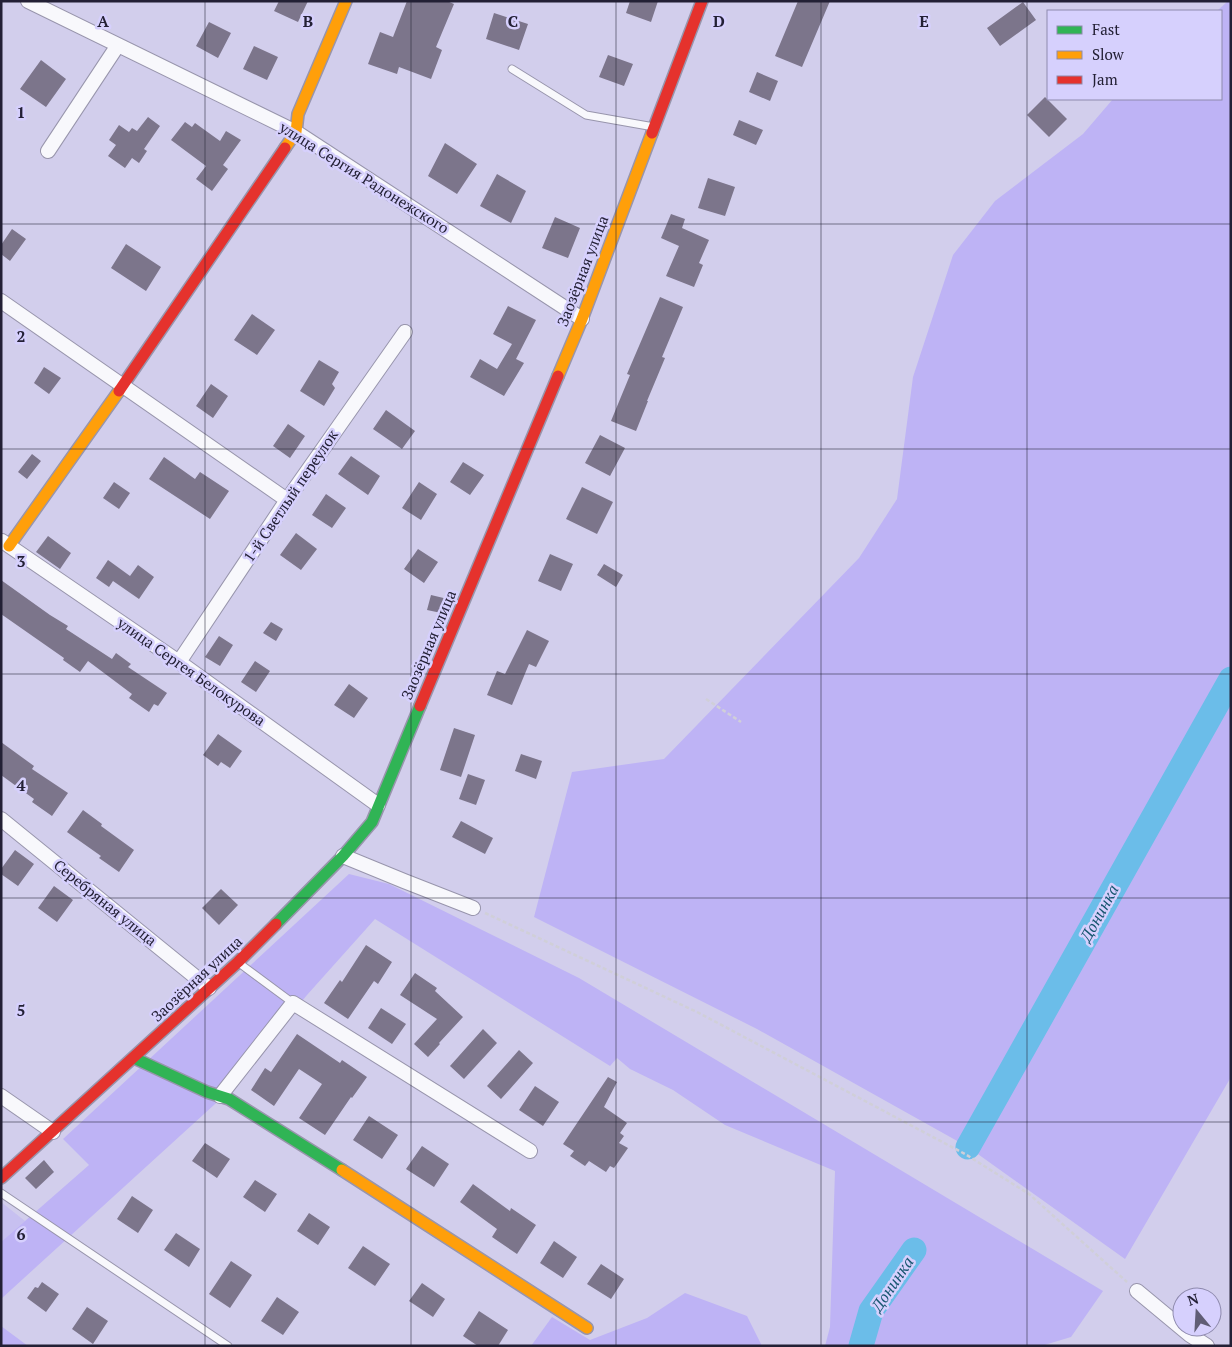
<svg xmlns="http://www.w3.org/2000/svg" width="1232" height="1347" viewBox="0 0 1232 1347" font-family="'PT Serif',serif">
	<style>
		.built { fill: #c7c0f0 }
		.green { fill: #beb3f5 }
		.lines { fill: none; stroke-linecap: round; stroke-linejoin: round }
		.river { stroke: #6bbde9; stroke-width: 25 }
		.building { fill: #7c758b }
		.lane-casing { stroke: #9895ac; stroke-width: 9 }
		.street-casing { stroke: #9895ac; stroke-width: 16 }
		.fast-casing { stroke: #9895ac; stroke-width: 14 }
		.slow-casing { stroke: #9895ac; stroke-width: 14 }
		.jam-casing { stroke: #9895ac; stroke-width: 14 }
		.path { stroke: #d0cfd8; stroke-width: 2.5; stroke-dasharray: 4 2.5; stroke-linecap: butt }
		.lane { stroke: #f8f8fc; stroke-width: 7 }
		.street { stroke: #f8f8fc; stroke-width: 14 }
		.fast { stroke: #30b455; stroke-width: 11 }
		.slow { stroke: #ff9f0a; stroke-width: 11 }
		.jam { stroke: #e5322d; stroke-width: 11 }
		.grid { fill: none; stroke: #232035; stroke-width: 1; stroke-opacity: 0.55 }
		.labels { text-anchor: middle; stroke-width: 5; stroke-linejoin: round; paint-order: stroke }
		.street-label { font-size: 15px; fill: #232035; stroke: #d6d0fd }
		.water-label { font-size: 16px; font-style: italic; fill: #175670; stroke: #d6d0fd }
		.grid-label { font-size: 16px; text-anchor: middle; font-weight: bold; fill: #232035; stroke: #d6d0fd; stroke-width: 5; stroke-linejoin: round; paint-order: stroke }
	</style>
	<rect width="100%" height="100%" fill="#d2ceec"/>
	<path class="built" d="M1 1202 25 1221 1 1242Z"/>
	<path class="green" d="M1228 1H1231V1077L1125 1259 968 1147 757 1029 534 917 572 772 664 759 859 558 897 499 913 377 953 255 995 201 1083 134 1113 99H1221V11H1217Z
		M349 874 389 884 579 978 1103 1291 1071 1337 1041 1346H825L830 1327 835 1171 725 1125 673 1090 630 1069 617 1058 610 1066 375 919 307 995 226 1094 1 1299V1242L89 1165 63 1139Z
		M685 1293 747 1316 762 1346H531L552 1317 590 1340 647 1318Z
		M1 1326 28 1346H1Z"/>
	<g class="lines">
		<path class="river" d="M968 1147 1231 679
			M861 1346 871 1311 914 1250"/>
	</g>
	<path class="building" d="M279 1H308L298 22 274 11Z
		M407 1H447L454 4 436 47 442 50 431 79 399 67 397 74 368 64 380 32 393 37Z
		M630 1H658L651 22 626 13Z
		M798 1H830L802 67 775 56Z
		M1023 2 1036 20 1000 46 987 28Z
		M494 13 528 24 519 50 486 39Z
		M209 22 231 33 218 58 196 46Z
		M254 46 278 57 267 80 243 69Z
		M608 55 633 64 624 86 599 77Z
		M41 60 66 79 46 107 20 89Z
		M757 72 778 81 770 101 749 92Z
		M1045 97 1067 119 1049 137 1027 115Z
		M148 117 160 126 144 149 147 151 139 163 132 158 125 168 108 156 116 145 109 140 119 125 129 132 132 128 137 131Z
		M739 120 763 130 756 145 733 135Z
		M185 122 192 127 195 123 220 141 226 131 241 140 223 165 228 169 212 191 196 179 206 166 171 140Z
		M445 143 477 164 457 194 428 176Z
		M497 174 526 191 511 223 480 206Z
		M708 178 735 187 725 216 698 208Z
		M671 214 685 219 682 228 709 240 699 263 703 265 694 287 666 276 679 246 661 238Z
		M555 217 580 228 568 258 542 248Z
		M12 229 26 239 10 261 1 254V245Z
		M126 244 161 267 146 291 111 268Z
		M660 297 683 307 662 357 665 358 647 401H648L636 431 611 421 630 375 627 374Z
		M508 306 536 320 516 359 524 363 504 396 470 377 480 359 497 369 512 344 493 334Z
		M252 314 275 330 257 355 234 340Z
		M319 360 339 372 332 384 335 388 324 406 300 391Z
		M44 367 61 378 49 394 34 383Z
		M211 384 228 396 213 418 196 406Z
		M386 410 415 431 402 449 373 429Z
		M288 424 305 436 290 458 273 446Z
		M600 435 625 448 610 476 585 463Z
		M32 454 41 461 27 479 18 472Z
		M351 456 380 476 368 495 338 474Z
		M164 457 195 479 200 472 229 491 210 519 149 479Z
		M463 462 484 475 470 495 450 482Z
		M114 482 130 493 119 509 103 498Z
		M419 482 437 494 421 520 402 508Z
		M582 487 613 502 597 534 566 519Z
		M326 494 346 508 332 528 312 515Z
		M296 533 317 549 301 570 280 555Z
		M48 536 71 553 60 569 36 552Z
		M418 549 438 562 424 583 404 569Z
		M550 554 573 564 561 591 538 581Z
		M108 560 130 576 138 565 154 577 139 599 113 581 109 587 96 578Z
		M604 564 623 575 616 587 597 575Z
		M1 580 50 615 68 626 66 629 112 659 116 653 131 664 128 667 167 693 158 706 154 704 149 712 129 698 132 694 88 661 80 672 63 660 64 658 1 614Z
		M431 595 452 600 446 614 427 610Z
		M271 622 283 629 276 641 263 633Z
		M527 630 549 641 536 667 529 664 512 705 487 695 497 671 505 674Z
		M219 636 233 645 220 666 205 657Z
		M255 661 270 671 256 692 241 682Z
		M349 684 368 698 354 718 334 705Z
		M454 728 475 735 461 777 440 770Z
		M218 734 242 751 230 768 221 762 218 766 203 755Z
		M1 742 34 766 32 769 68 793 52 816 32 802 34 799 1 775Z
		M521 754 542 761 536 779 515 771Z
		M468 774 485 780 476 805 459 799Z
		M83 810 102 824 101 826 134 850 119 872 99 858 101 856 67 832Z
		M461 821 493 838 485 854 452 837Z
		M15 850 34 864 18 886 1 874V869Z
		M54 886 73 900 57 922 38 908Z
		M221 889 238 905 219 925 202 908Z
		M366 945 392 962 378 984 374 981 348 1019 324 1003 340 980 342 982Z
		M415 973 437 988 435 991 463 1017 439 1043 440 1044 428 1057 414 1044 437 1019 400 995Z
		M381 1008 406 1024 392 1044 368 1028Z
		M483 1029 497 1043 464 1079 450 1066Z
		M297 1034 340 1063 342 1060 367 1077 352 1098 351 1097 325 1135 299 1118 322 1084 299 1069 274 1106 251 1090 265 1068 271 1072Z
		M519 1050 533 1063 501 1099 487 1086Z
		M608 1077 617 1082 604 1107 627 1123 620 1133 624 1136 619 1143 628 1148 614 1168 610 1166 606 1172 589 1161 585 1166 570 1156 574 1151 563 1144Z
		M535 1086 559 1102 543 1126 519 1110Z
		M369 1116 398 1135 382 1159 353 1140Z
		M205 1143 230 1159 217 1178 192 1161Z
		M422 1146 449 1164 434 1187 406 1169Z
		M44 1160 54 1172 36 1189 25 1178Z
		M255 1180 277 1194 265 1212 243 1197Z
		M473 1184 510 1211 511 1208 536 1225 517 1254 492 1237 497 1229 460 1202Z
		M132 1196 153 1210 138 1233 117 1219Z
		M309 1213 330 1227 318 1245 297 1231Z
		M176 1233 200 1249 189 1267 164 1250Z
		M554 1241 577 1257 563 1278 540 1263Z
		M363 1246 390 1264 375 1286 348 1268Z
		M231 1261 252 1275 230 1308 209 1294Z
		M601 1264 624 1279 611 1299 587 1284Z
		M42 1282 59 1294 46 1312 27 1298 35 1287 38 1288Z
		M422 1283 445 1299 433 1317 409 1301Z
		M277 1297 299 1312 283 1335 261 1321Z
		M87 1307 108 1321 93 1344 72 1329Z
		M479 1311 508 1330 498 1346H478L463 1336Z"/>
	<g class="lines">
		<g class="lane-casing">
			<path id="lane" d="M512 69 586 115 654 127
				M239 963 293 1003
				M1 1193 228 1346"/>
		</g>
		<g class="street-casing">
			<path id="street" d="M28 1 296 132 582 319
				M48 151 118 45
				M1 301 287 500
				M2 541 179 662 378 805
				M179 662 287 500 405 332
				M1 819 209 988
				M343 856 404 881 473 908
				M1 1096 53 1132
				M220 1096 293 1003 530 1151
				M1137 1291 1190 1335 1207 1346"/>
		</g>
		<g class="fast-casing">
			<path id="fast" d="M276 924 343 856 372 822 420 706
				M134 1058 207 1092 229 1099 342 1170"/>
		</g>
		<g class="slow-casing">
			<path id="slow" d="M285 148 296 132 298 114 346 1
				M558 376 582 319 652 133
				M9 546 119 391
				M342 1170 587 1328"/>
		</g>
		<g class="jam-casing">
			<path id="jam" d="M652 133 702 1
				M119 391 285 148
				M420 706 558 376
				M1 1178 238 962 276 924"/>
		</g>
		<path class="path" d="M706 699 741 722
			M485 913 697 1012 965 1154 1029 1194 1127 1282"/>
		<use href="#lane" class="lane"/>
		<use href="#street" class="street"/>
		<use href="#fast" class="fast"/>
		<use href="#slow" class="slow"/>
		<use href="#jam" class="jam"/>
	</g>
	<path class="grid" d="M205 1V1346M411 1V1346M616 1V1346M821 1V1346M1027 1V1346M1 224H1231M1 449H1231M1 674H1231M1 898H1231M1 1122H1231"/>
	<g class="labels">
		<g class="street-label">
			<text transform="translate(364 178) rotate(32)" y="5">улица Сергия Радонежского</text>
			<text transform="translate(583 271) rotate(-69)" y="5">Заозёрная улица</text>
			<text transform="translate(291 496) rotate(-56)" y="5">1-й Светлый переулок</text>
			<text transform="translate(429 645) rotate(-67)" y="5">Заозёрная улица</text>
			<text transform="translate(191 672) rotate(35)" y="5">улица Сергея Белокурова</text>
			<text transform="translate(105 903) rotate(39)" y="5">Серебряная улица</text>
			<text transform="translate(197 979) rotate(-43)" y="5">Заозёрная улица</text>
		</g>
		<g class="water-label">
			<text transform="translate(1099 913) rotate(-61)" y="6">Донинка</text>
			<text transform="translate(892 1284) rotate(-56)" y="6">Донинка</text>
		</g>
	</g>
	<g class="grid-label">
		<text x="103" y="27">A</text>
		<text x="308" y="27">B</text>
		<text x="513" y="27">C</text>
		<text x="719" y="27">D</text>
		<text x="924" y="27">E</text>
		<text x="21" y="118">1</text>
		<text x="21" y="342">2</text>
		<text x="21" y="567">3</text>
		<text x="21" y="791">4</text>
		<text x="21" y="1016">5</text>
		<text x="21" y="1240">6</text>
	</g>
	<rect width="1232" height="1347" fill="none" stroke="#232035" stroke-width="5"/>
	<rect x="1047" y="10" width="175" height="90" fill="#d6d0fd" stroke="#8e8aad"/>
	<rect x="1057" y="26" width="25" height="8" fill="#30b455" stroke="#8e8aad"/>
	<text x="1092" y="35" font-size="15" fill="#232035">Fast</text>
	<rect x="1057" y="51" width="25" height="8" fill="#ff9f0a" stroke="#8e8aad"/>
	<text x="1092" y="60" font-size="15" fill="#232035">Slow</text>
	<rect x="1057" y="76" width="25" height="8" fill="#e5322d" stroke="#8e8aad"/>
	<text x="1092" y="85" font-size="15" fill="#232035">Jam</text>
	<g transform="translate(1197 1312) rotate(342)"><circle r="24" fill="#d6d0fd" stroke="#8e8aad"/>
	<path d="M0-4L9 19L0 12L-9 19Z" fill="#605d75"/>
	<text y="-8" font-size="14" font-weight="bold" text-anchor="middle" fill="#232035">N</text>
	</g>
</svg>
